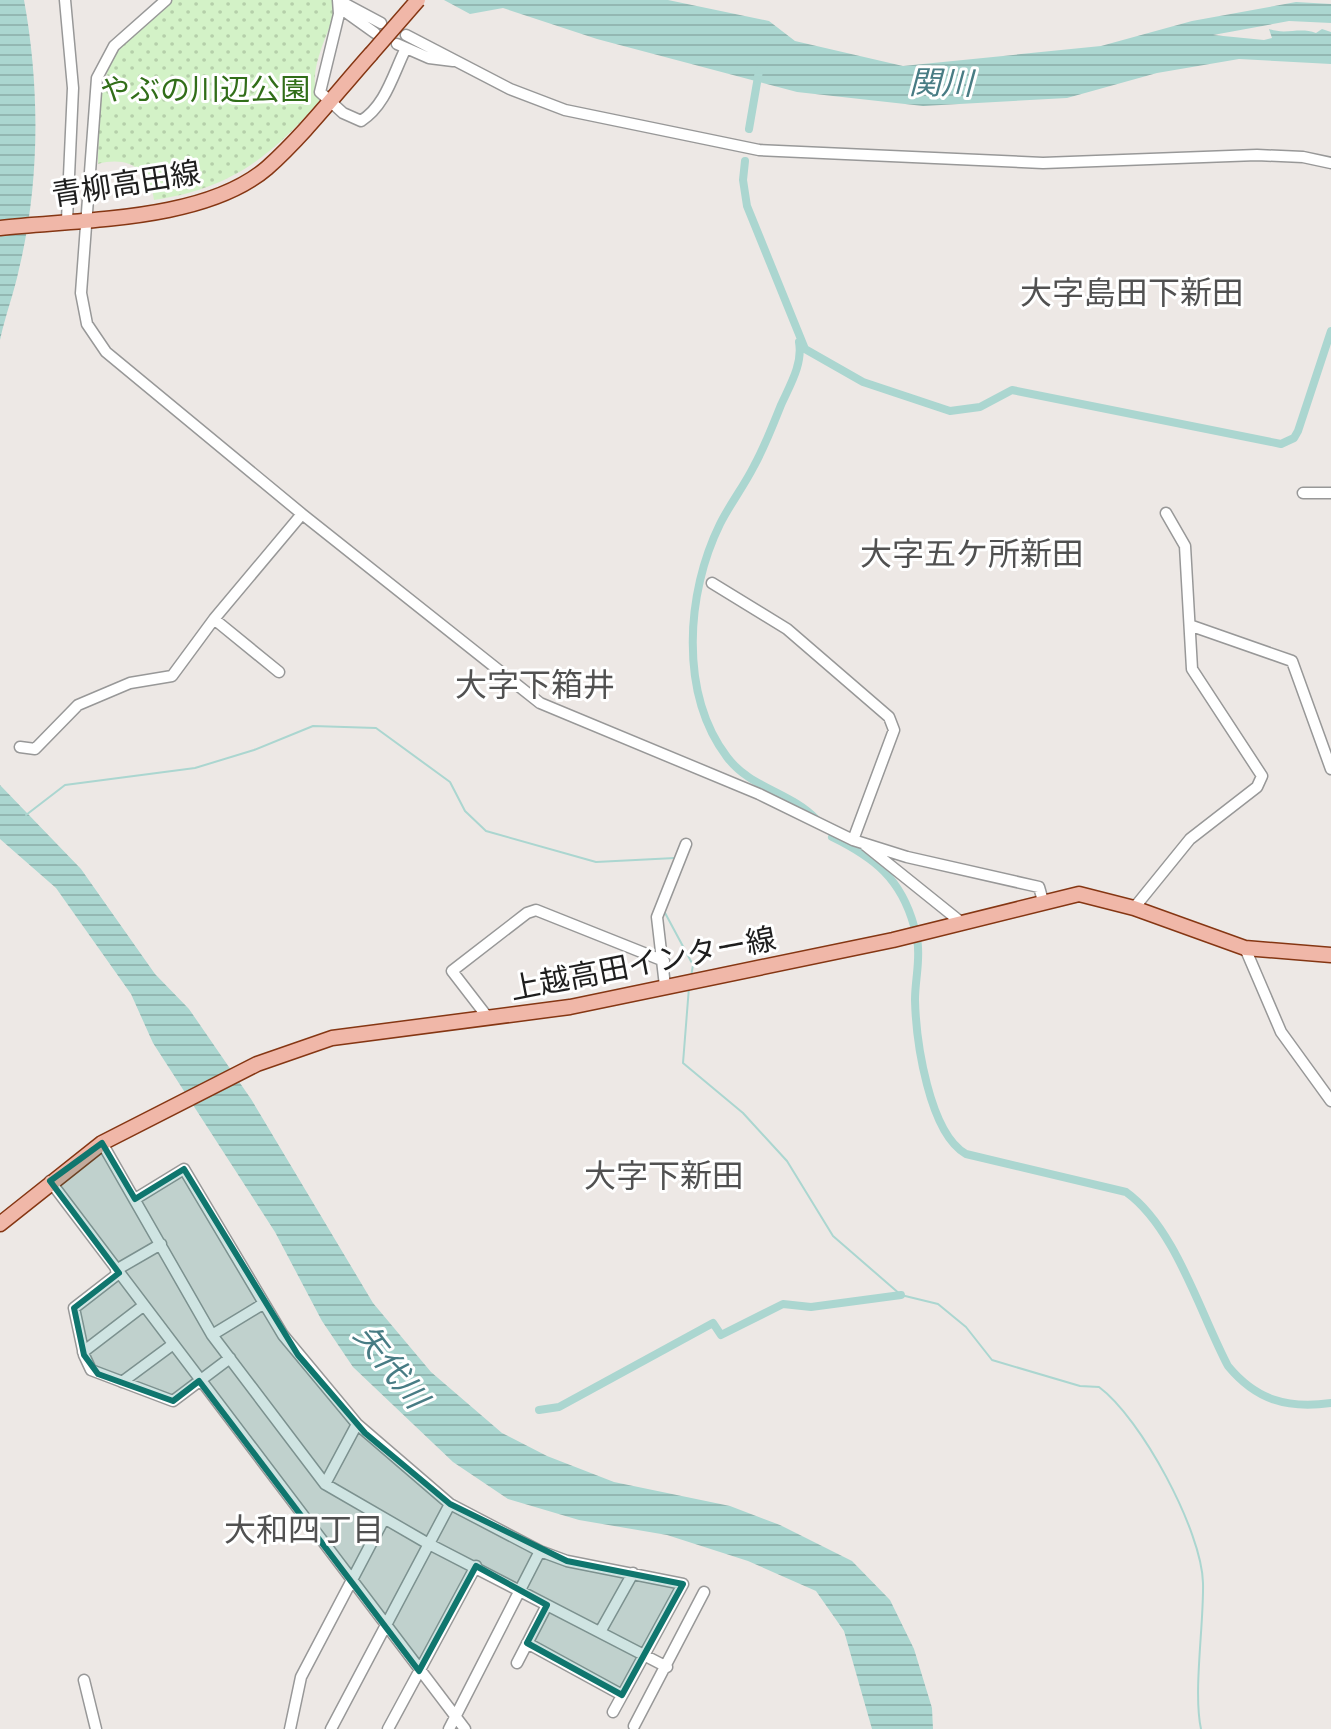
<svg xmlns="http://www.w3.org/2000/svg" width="1331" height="1729" viewBox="0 0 1331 1729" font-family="'Exo 2','Noto Sans JP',sans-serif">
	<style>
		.park { fill: url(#park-dots) }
		.water { fill: url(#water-rules) }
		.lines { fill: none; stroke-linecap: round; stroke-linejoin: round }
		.stream { stroke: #abd6d0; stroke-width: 2 }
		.canal { stroke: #abd6d0; stroke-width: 8 }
		.minor-casing { stroke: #989898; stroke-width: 13 }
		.major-casing { stroke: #853613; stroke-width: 17 }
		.minor { stroke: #fff; stroke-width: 10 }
		.major { stroke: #f0b7a8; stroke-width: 14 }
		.major-bridge-casing { stroke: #853613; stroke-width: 17; stroke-linecap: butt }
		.major-bridge { stroke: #f0b7a8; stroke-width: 14 }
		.marked { fill: #0f766e; fill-opacity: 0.2; stroke: #0f766e; stroke-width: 6; stroke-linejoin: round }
		.labels { text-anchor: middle; stroke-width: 6; stroke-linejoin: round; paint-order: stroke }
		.park-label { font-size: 30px; fill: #316e19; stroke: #fff }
		.street-label { font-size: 30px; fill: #1e1e1e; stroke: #fff }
		.water-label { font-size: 32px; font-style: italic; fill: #487c84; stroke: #fff }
		.neighbourhood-label { font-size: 32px; fill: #515151; stroke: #fff }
	</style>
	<defs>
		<pattern id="park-dots" width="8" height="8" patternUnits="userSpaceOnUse" patternTransform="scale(2)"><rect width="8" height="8" fill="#d3f2c7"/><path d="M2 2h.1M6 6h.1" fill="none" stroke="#b5cfaa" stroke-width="1.8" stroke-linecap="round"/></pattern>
		<pattern id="water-rules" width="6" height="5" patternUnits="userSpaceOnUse" patternTransform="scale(2)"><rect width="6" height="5" fill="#abd6d0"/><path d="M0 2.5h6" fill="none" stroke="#93b7b2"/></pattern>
	</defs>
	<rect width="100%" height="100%" fill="#ede8e5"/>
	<path class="park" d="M172 0H332L336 9C329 33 304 77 320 100 271 157 230 189 154 200 150 168 127 156 98 164 101 74 98 57 172 0Z"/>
	<path class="water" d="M0 0H24C40 87 40 183 19 269 14 293 5 316 0 340Z
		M444 0H668L769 21 795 41 903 66 1101 46 1192 21 1296 2 1331 4V23L1289 21 1213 35 1264 40 1272 38 1269 29C1285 35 1300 27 1316 33L1322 29 1331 32V64L1239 59 1157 73 1067 98 923 106 797 92 597 39 503 8 470 14Z
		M0 785 81 869 155 974 189 1009 251 1099 373 1303 431 1372 502 1433 547 1456 614 1482 730 1506 780 1525 852 1561 890 1600 914 1649 932 1708 933 1729H872L844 1631 816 1591 748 1561 667 1535 579 1520 508 1499 453 1462 353 1367 322 1321 275 1232 153 1043 131 994 56 888 0 839Z"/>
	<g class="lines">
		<path class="stream" d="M26 815 65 785 195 768 254 750 313 726 376 728 450 782 465 811 486 831 596 862 675 858
			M664 911 693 965 691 977
			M689 987 683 1063 743 1113 787 1161 833 1236 901 1295 938 1304 966 1327 992 1360 1080 1386 1099 1387C1141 1418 1202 1531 1203 1583 1204 1624 1193 1692 1201 1729"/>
		<path class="canal" d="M749 129 759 71
			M745 161 743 180 747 206 805 349 863 382 950 411 980 407 1012 390 1281 444 1294 438 1298 431 1331 331
			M799 342C803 364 790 385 781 405 773 425 765 446 754 466 744 486 730 504 720 524 686 593 679 693 727 757 750 788 790 792 816 819
			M832 837C875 858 901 879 914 926
			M917 939C921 958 915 979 915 1000 916 1041 929 1133 966 1154L1126 1192C1175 1227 1200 1313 1228 1366 1256 1400 1287 1409 1331 1403
			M539 1410 559 1407 713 1323 721 1335 783 1304 811 1307 901 1295"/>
		<g class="minor-casing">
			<path id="minor" d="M65 0 73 88 67 220
				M166 0 114 46 97 78 81 293 87 324 106 352 302 514 540 703 759 794 853 840 907 857 1039 887 1043 901
				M338 0 339 14 320 92 343 113 361 121C386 105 393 74 406 48
				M338 0 381 23
				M340 8 375 33
				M406 35 510 89 565 110 759 150 1043 163 1257 155 1303 157 1331 163
				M397 44 429 58 453 61
				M1303 493H1331
				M712 583 787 629 889 717 894 730 853 840
				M214 619 279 672
				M1192 626 1292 661 1331 769
				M20 747 35 749 78 705 130 683 172 676 214 619 302 514
				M865 845 962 923
				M1134 908 1190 839 1257 787 1262 776 1192 669 1185 546 1166 513
				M1245 948 1281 1032 1331 1101
				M665 986 657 917 686 844
				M489 1019 452 971 527 913 536 910 664 961
				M102 1143 212 1335 325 1484 427 1543 667 1667
				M50 1181 465 1729
				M135 1199 184 1169 283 1335 357 1424 325 1484
				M116 1270 161 1244
				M119 1273 74 1308 84 1355 91 1370 173 1401 230 1358
				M212 1335 263 1304
				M83 1352 143 1306
				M122 1382 172 1345
				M357 1424 450 1504 540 1551 567 1561 683 1584 613 1712
				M600 1632 633 1573
				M527 1643 622 1695
				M517 1663 547 1605
				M84 1680 96 1729
				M634 1726 704 1592
				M290 1729 301 1677 384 1519
				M331 1729 450 1504
				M388 1729 476 1566
				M449 1729 540 1551"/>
		</g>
		<g class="major-casing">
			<path id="major" d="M0 228C80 219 204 222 267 168 305 134 337 92 371 54
				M0 1224 102 1143 257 1064 332 1038 570 1007 893 940 1079 894 1134 908 1245 948 1331 955"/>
		</g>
		<use href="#minor" class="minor"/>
		<use href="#major" class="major"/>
		<g class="major-bridge-casing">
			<path id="major-bridge" d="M371 54 418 0"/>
		</g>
		<use href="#major-bridge" class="major-bridge"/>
	</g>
	<path class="marked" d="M102 1143 135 1199 184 1169 298 1355 365 1433 450 1504 567 1561 683 1584 622 1695 527 1643 547 1605 476 1566 419 1671 199 1381 173 1401 98 1374 84 1355 74 1308 119 1273 50 1181Z"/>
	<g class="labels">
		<g class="park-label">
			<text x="205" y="100">やぶの川辺公園</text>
		</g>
		<g class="street-label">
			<text transform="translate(126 184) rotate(-9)" y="10">青柳高田線</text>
			<text transform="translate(643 964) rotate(-11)" y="10">上越高田インター線</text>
		</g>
		<g class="water-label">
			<text transform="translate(941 83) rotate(1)" y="11">関川</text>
			<text transform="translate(391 1366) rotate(52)" y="11">矢代川</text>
		</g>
		<g class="neighbourhood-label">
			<text x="1132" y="304">大字島田下新田</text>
			<text x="972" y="565">大字五ケ所新田</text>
			<text x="535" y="696">大字下箱井</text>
			<text x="664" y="1187">大字下新田</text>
			<text x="304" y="1541">大和四丁目</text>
		</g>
	</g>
</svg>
